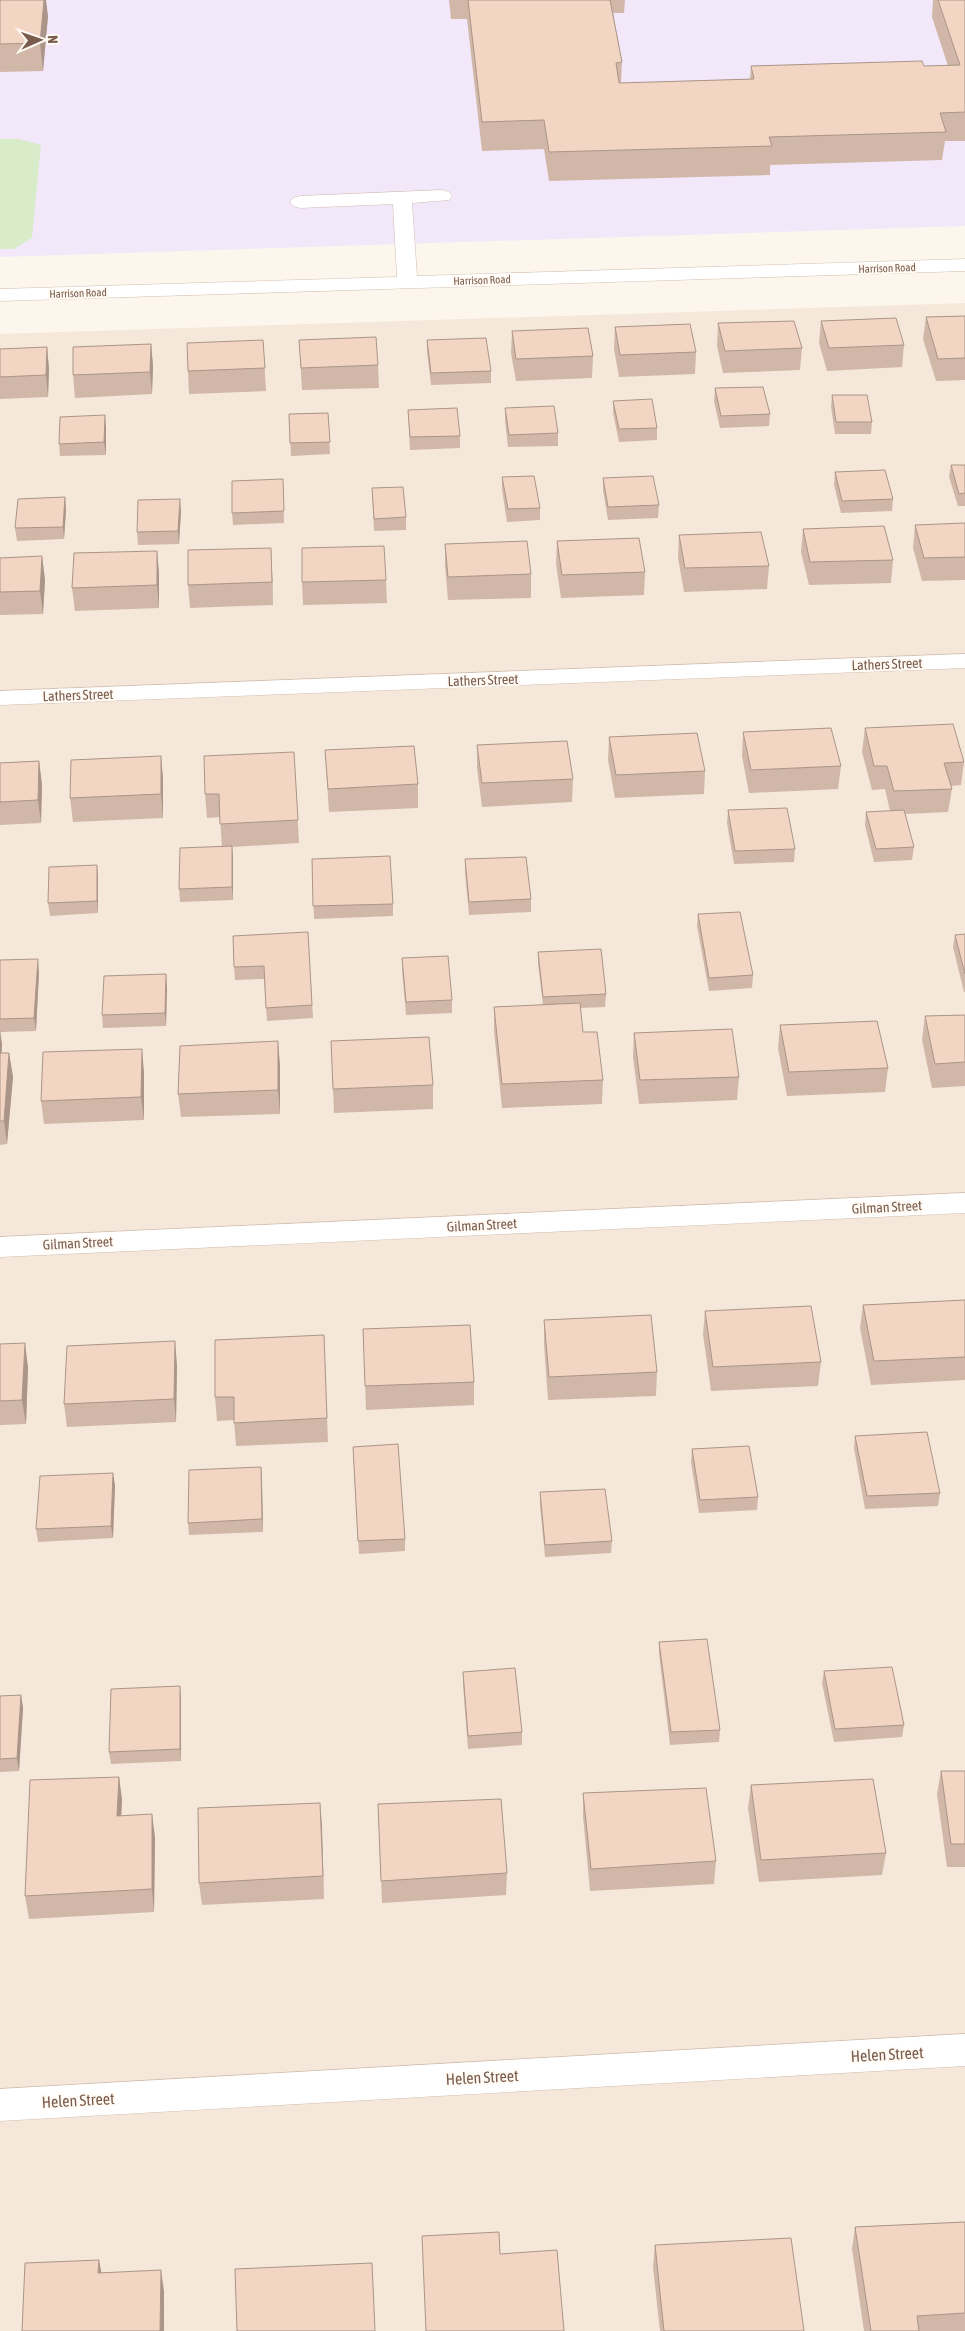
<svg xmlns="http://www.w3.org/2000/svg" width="965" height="2331" viewBox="0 0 965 2331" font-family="'Asap Condensed',sans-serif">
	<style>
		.residential { fill: #f5e8da }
		.education { fill: #f3e8fa }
		.green { fill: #d8ecc9 }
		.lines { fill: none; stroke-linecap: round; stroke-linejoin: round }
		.minor-casing { stroke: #d1beb0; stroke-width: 1 }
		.minor { fill: #fff; fill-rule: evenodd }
		.wall { fill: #d1b7a8 }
		.shaded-wall { fill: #aa9588 }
		.building { fill: #f3d5c3; stroke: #aa9588 }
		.labels { text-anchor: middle; stroke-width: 4; stroke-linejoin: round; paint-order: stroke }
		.far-street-label { font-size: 11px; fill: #7a5c4d; stroke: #fffaf3 }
		.street-label { font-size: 14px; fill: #7a5c4d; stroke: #fffaf3 }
		.near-street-label { font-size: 16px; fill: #7a5c4d; stroke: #fffaf3 }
	</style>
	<rect width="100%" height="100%" fill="#fdf6ec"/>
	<path class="residential" d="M965 303V2331H0V334Z"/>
	<path class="education" d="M0 0H965V226L0 257Z"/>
	<path class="green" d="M0 139H19L41 145 32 238 14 249H0Z"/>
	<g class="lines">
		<g class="minor-casing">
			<path id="minor" d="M442 190 449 192 452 196 449 200 412 203 417 276 965 259V271L0 301V289L397 277 393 204 300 208 293 206 290 202 293 198 300 196Z
				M965 654V668L0 705V691Z
				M965 1193V1213L0 1257V1237Z
				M965 2034V2066L0 2121V2089Z"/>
		</g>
		<use href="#minor" class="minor"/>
	</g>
	<path class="wall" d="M0 0 48 16 43 71 0 72Z
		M449 0H625L624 13H613L622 62 621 83 750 79 751 66H948L932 17 933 0H965V141H945L942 160 770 165V175L549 181 544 149 482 151 467 19H451Z
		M965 316V380L936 381 923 339 926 317Z
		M821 321 904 345 902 367 827 371 819 343Z
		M718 323 802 348 800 370 723 373 717 346Z
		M615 327 696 352 695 374 619 377 614 349Z
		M512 331 593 356 592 378 516 381 511 353Z
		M263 340 266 391 189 394 188 371Z
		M299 340 378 365 379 388 302 390Z
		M427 340 491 371V383L431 385 427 352Z
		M151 344 153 366 152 394 75 398 73 375Z
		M47 347 49 369 48 397 0 399V349Z
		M715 388 770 414 769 426 720 428 714 401Z
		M832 395 872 422 871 434H835L831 407Z
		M613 401 657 428V440L619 442 613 413Z
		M505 408 558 433V446L508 447 505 420Z
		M408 410 460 436V448L410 450Z
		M328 413 330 454 291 456 289 414Z
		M106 427V455L60 456 59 444Z
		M951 465H965V506H958L949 477Z
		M835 472 893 499 892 511 841 513 834 485Z
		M502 477 540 508V520L507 522 502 489Z
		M603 478 659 505 658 518 608 520 603 490Z
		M283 479 284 523 233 525 232 513Z
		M372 488 406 517V530L374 531Z
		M65 497 66 510 64 539 17 541 15 528Z
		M181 511 179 544 138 545 137 532Z
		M965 523V580L922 581 913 548 915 525Z
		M803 529 893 560 891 583 809 585 801 552Z
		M679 535 769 566 767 589 684 592 678 558Z
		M557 541 645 572 644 595 561 598 556 564Z
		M445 544 531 574V598L448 600 445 566Z
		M157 551 159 574V608L75 611 72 588Z
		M42 556 45 580 43 614 0 615V558Z
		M272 571 273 605 190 608 188 585Z
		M386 580 387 603 303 605 302 582Z
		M865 728 964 762 961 785 951 786 952 789 948 812 905 814 914 847 912 860 874 862 865 825 866 812 890 811 885 789 872 790 862 752Z
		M743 732 841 766 838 789 749 793 742 756Z
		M609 737 705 771 704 794 615 798 608 760Z
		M477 745 573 779 572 802 482 807 477 768Z
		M325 750 418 784V808L329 812Z
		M294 752 299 843 232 847 233 859V900L180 902 179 889 222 847 220 817 207 818 205 794Z
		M161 756 163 779V818L73 822 70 798Z
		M39 761 42 785 41 823 0 825V763Z
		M728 810 795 849 794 862 734 864 727 823Z
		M312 859 393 904V916L314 919Z
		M465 859 531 899V912L469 915 465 872Z
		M97 865 98 878V913L50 916 48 903Z
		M698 914 753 975 752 988 709 991 697 926Z
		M308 932 313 1018 267 1021 264 979 235 980 234 967Z
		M965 934V992H964L953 947 955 935Z
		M538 952 606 994 605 1007 580 1008 583 1032 603 1080 602 1104 502 1108 494 1031V1007L543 1005 538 964Z
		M402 958 452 1000V1013L406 1015 402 970Z
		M0 960 39 972 36 1031 0 1032 2 1045V1053H9L13 1077 7 1144 0 1145Z
		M167 987 166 1026 103 1028 102 1015Z
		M965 1015V1086L932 1088 922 1040 925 1016Z
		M780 1025 888 1068 885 1092 787 1096 778 1048Z
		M634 1033 739 1077 737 1100 639 1104 633 1057Z
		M331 1041 433 1085V1109L334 1113Z
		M280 1065V1114L181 1117 178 1094Z
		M144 1072V1120L44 1124 41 1101Z
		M965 1300V1380L871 1385 860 1328 863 1305Z
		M705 1311 821 1362 818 1386 711 1391 703 1334Z
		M544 1320 657 1372 656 1396 548 1400 544 1344Z
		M363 1329 474 1382V1405L366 1410Z
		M324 1335 328 1442 236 1446 234 1420 217 1421 215 1397Z
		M0 1344 28 1367 26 1424 0 1425Z
		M177 1365 176 1422 67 1427 64 1404Z
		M855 1436 940 1493 938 1506 865 1509 854 1448Z
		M353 1447 405 1539V1551L359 1554Z
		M692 1449 758 1497 757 1510 699 1513 691 1462Z
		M261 1467 263 1532 189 1535 188 1523Z
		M115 1485 113 1538 38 1542 36 1529Z
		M540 1492 612 1541 611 1553 545 1557 540 1505Z
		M659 1642 720 1730 719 1742 670 1745 659 1654Z
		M824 1671 904 1725 902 1737 834 1742 822 1683Z
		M463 1672 522 1732V1745L468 1749 463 1685Z
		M21 1695 23 1708 19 1771 0 1772V1696Z
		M181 1698V1761L111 1764 109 1752Z
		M941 1771H965V1867H947L937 1794Z
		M119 1777 122 1800 121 1815 155 1837 154 1912 29 1919 25 1896Z
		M751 1785 886 1853 882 1875 759 1882 748 1808Z
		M583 1793 716 1861 714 1884 590 1891 583 1816Z
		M320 1803 324 1899 202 1905 199 1883Z
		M378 1804 507 1873 506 1895 382 1903Z
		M965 2222V2331H864L852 2249 855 2227Z
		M655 2245 804 2331H660L653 2267Z"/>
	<path class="shaded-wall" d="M44 0H46L48 16 43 71 40 43Z
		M151 344 153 366 152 394 150 372Z
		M47 347 49 369 48 397 46 375Z
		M105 415 106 427V455L104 442Z
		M65 497 66 510 64 539 63 527Z
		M180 499 181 511 179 544 178 531Z
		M271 548 272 571 273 605 272 582Z
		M157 551 159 574V608L157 585Z
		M42 556 45 580 43 614 40 591Z
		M161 756 163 779V818L161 794Z
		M39 761 42 785 41 823 38 800Z
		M232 846 233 859V900L232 887Z
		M97 865 98 878V913L97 901Z
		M38 959 39 972 36 1031 34 1018Z
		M166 974 167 987 166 1026 165 1013Z
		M0 1029 2 1045 0 1068Z
		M278 1041 280 1065V1114L278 1090Z
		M142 1049 144 1072V1120L141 1097Z
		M9 1053 13 1077 7 1144 4 1121Z
		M175 1341 177 1365 176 1422 174 1399Z
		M25 1343 28 1367 26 1424 22 1400Z
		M261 1467 262 1479 263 1532 262 1519Z
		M113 1473 115 1485 113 1538 111 1526Z
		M180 1686 181 1698V1761L180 1749Z
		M21 1695 23 1708 19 1771 17 1758Z
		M119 1777 122 1800 120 1838 117 1816Z
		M320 1803 322 1826 324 1899 323 1876Z
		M152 1814 155 1837 154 1912 152 1889Z
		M99 2260 103 2281 98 2273Z
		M161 2270 164 2291V2331H160Z"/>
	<path class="building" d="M0 0H44L40 43 0 44Z
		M468 0H610L622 62 616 63 619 83 754 79 751 66 922 61 924 66 960 65 938 0H965V112L940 113 946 132 769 137 772 146 549 152 544 120 482 122Z
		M965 316V358L938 359 926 317Z
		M896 318 904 345 829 348 821 321Z
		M794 321 802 348 725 351 718 323Z
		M690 324 696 352 620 355 615 327Z
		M588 328 593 356 516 359 512 331Z
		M376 337 378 365 301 368 299 340Z
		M486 338 491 371 431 373 427 340Z
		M263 340 265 368 188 371 187 343Z
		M151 344 150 372 73 375V347Z
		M47 347 46 375 0 377V349Z
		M763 387 770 414 721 416 715 388Z
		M832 395H867L872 422H836Z
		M652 399 657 428 619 429 613 401Z
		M554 406 558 433 509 435 505 408Z
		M457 408 460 436 410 437 408 410Z
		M328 413 330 442 290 443 289 414Z
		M105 415 104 442 59 444 60 417Z
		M951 465H965V493L959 494Z
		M885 470 893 499 842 501 835 472Z
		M534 476 540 508 508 509 502 477Z
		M653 476 659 505 608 507 603 478Z
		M283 479 284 511 232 513V481Z
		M403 487 406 517 374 519 372 488Z
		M65 497 63 527 15 528 18 499Z
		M180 499 178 531 137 532 138 500Z
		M965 523V557L924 558 915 525Z
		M884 526 893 560 810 562 803 529Z
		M761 532 769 566 685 568 679 535Z
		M639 538 645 572 562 575 557 541Z
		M527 541 531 574 448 577 445 544Z
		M384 546 386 580 302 582V548Z
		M271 548 272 582 188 585V550Z
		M157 551V585L72 588 74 553Z
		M42 556 40 591 0 592V558Z
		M953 724 964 762 944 763 952 789 894 791 887 766H874L865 728Z
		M831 728 841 766 751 770 743 732Z
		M697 733 705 771 616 775 609 737Z
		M567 741 573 779 482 783 477 745Z
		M414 746 418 784 328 789 325 750Z
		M294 752 298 820 220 824 219 794H205L204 756Z
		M161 756V794L70 798 71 760Z
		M39 761 38 800 0 802V763Z
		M787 808 795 849 735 851 728 810Z
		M904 810 914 847 876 849 866 812Z
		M232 846V887L179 889 180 848Z
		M390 856 393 904 313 906 312 859Z
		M526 857 531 899 469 902 465 859Z
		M97 865V901L48 903 49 867Z
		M740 912 753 975 709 978 698 914Z
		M308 932 312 1005 266 1008 264 966 234 967 233 936Z
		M965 934V974L955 935Z
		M601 949 606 994 543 997 538 952Z
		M448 956 452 1000 406 1002 402 958Z
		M38 959 34 1018 0 1019V960Z
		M166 974 165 1013 102 1015 104 976Z
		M580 1003 583 1032H597L603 1080 502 1084 494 1007Z
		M965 1015V1062L935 1064 925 1016Z
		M877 1021 888 1068 789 1072 780 1025Z
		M732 1029 739 1077 640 1080 634 1033Z
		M429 1037 433 1085 333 1089 331 1041Z
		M278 1041V1090L178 1094 180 1046Z
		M142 1049 141 1097 41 1101 43 1052Z
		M0 1053H9L4 1121H0Z
		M965 1300V1357L874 1361 863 1305Z
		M811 1306 821 1362 713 1367 705 1311Z
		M651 1315 657 1372 549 1377 544 1320Z
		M470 1325 474 1382 365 1386 363 1329Z
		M324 1335 327 1418 234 1423V1397H215V1340Z
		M175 1341 174 1399 64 1404 67 1346Z
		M25 1343 22 1400 0 1401V1344Z
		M927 1432 940 1493 867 1496 855 1436Z
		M398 1444 405 1539 358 1541 353 1447Z
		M749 1446 758 1497 700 1500 692 1449Z
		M261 1467 262 1519 188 1523 189 1470Z
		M113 1473 111 1526 36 1529 40 1476Z
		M605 1489 612 1541 545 1545 540 1492Z
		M707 1639 720 1730 671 1732 659 1642Z
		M892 1667 904 1725 835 1729 824 1671Z
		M515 1668 522 1732 468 1736 463 1672Z
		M180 1686V1749L109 1752 111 1689Z
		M21 1695 17 1758 0 1759V1696Z
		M941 1771H965V1844H951Z
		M119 1777 117 1816 152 1814V1889L25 1896 30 1780Z
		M873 1779 886 1853 761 1860 751 1785Z
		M706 1788 716 1861 591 1869 583 1793Z
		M501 1799 507 1873 381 1881 378 1804Z
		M320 1803 323 1876 199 1883 198 1808Z
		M965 2222V2313L917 2316 919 2331H871L855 2227Z
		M499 2232 500 2254 557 2250 564 2331H426L422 2236Z
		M791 2238 804 2331H664L655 2245Z
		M99 2260 98 2273 161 2270 160 2331H22L25 2263Z
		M372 2263 375 2331H237L235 2269Z"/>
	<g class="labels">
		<g class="far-street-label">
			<text transform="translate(887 268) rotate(-2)" y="4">Harrison Road</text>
			<text transform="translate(482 280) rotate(-2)" y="4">Harrison Road</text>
			<text transform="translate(78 293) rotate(-2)" y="4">Harrison Road</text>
		</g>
		<g class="street-label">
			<text transform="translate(887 664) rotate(-2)" y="5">Lathers Street</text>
			<text transform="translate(483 680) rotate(-2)" y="5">Lathers Street</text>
			<text transform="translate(78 695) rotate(-2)" y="5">Lathers Street</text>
			<text transform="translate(887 1207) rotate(-3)" y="5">Gilman Street</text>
			<text transform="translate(482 1225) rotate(-3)" y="5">Gilman Street</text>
			<text transform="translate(78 1243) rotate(-3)" y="5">Gilman Street</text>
		</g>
		<g class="near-street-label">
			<text transform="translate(887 2054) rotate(-3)" y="6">Helen Street</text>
			<text transform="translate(482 2077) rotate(-3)" y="6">Helen Street</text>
			<text transform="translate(78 2100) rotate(-3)" y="6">Helen Street</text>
		</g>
	</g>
	<g transform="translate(40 40) rotate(88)" stroke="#fffaf3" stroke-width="4" paint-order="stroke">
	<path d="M0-4L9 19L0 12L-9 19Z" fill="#7a5c4d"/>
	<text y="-8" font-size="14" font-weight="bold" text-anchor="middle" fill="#7a5c4d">N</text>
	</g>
</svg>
